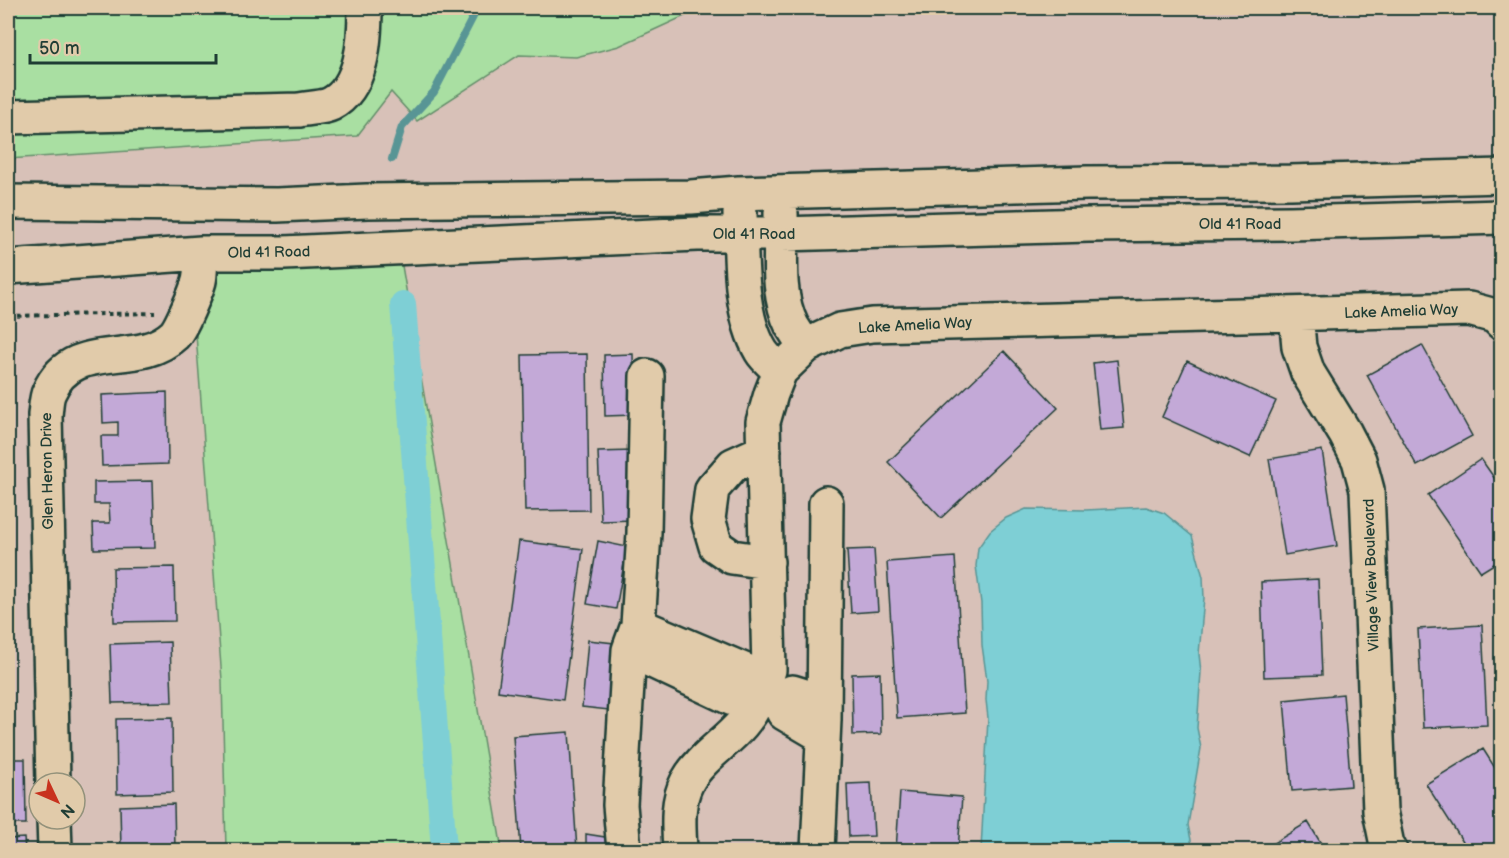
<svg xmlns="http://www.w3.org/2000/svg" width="1509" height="858" viewBox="0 0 1509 858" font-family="'Balsamiq Sans',sans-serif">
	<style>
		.green { fill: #a9dfa2; stroke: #648e6b; stroke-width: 1.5 }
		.water { fill: #7ecfd5; stroke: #589595; stroke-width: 1.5 }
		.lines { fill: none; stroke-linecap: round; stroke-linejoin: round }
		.stream { stroke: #589595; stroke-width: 8 }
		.canal { stroke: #7ecfd5; stroke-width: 26 }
		.building { fill: #c3a9d7; stroke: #1f3d34; stroke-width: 1.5 }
		.minor-casing { stroke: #1f3d34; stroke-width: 38 }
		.path { stroke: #1f3d34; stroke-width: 4; stroke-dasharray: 4.5 4.5; stroke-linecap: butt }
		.minor { stroke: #e1cbaa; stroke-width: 33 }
		.labels { text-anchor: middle; stroke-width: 6; stroke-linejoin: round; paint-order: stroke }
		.street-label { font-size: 15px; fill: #1f3d34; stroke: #e1cbaa }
	</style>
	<rect width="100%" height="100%" fill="#d8c1b8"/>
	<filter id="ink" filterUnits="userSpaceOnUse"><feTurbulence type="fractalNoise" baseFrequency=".0167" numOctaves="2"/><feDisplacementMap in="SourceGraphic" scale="12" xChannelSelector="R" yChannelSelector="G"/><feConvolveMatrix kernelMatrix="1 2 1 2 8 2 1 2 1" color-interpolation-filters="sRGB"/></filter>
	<g filter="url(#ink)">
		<path class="green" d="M8 8H702L619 46 576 57 519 55 417 121 391 92 357 136 8 159Z
			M401 260 502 850H226L222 680 191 268Z"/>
		<path class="water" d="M1146 507 1164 513 1192 536 1203 577 1204 598 1199 654 1201 672 1197 728 1201 748 1188 825 1193 850H981L988 718 986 700 987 681 982 645 981 603 976 566 978 548 990 531 1006 518 1026 509 1086 510Z"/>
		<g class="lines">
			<path class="stream" d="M392 159 402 127 434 92 473 17 476 8"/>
			<path class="canal" d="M403 304 444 850"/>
		</g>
		<path class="building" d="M1422 345 1472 436 1417 466 1367 375Z
			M1004 351 1058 408 941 518 888 462Z
			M587 354 589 510 525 511 522 355Z
			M633 354 634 415 605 416 604 355Z
			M1117 360 1124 428 1100 430 1093 363Z
			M1187 361 1276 401 1250 457 1162 417Z
			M167 392 168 464 102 466 101 436H118V422L103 423 102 395Z
			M1322 450 1337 546 1285 555 1269 459Z
			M632 451 635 520 601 521 598 452Z
			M1481 459 1502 489V559L1481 572 1428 495Z
			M153 481 155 548 94 549 93 523H110L109 504H94V482Z
			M519 541 583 549 563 700 498 691Z
			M598 541 627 547 616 609 587 604Z
			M874 549 878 611 851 613 847 550Z
			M955 557 965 713 897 718 887 562Z
			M174 567 175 621 114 622 113 568Z
			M1318 579 1322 675 1264 677 1261 582Z
			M1482 625 1487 725 1423 728 1418 629Z
			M588 640 614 643 609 710 582 707Z
			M170 642 172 702 112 703 110 644Z
			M880 673 881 734 853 735 852 674Z
			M1343 694 1351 786 1292 791 1284 700Z
			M172 718 173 792 117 794 116 719Z
			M569 732 577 850H521L513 736Z
			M1483 749 1502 779V850H1468L1426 784Z
			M8 759H25L26 824H8Z
			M871 783 874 836 849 837 847 784Z
			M900 792 962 797 958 850H896Z
			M174 804 175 850H121L120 806Z
			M1308 822 1325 850H1262Z
			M586 834 611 838V850H586Z
			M24 838 25 850H8V839Z"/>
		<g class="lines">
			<g class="minor-casing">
				<path id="minor" d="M8 117 299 110C309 108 323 108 331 104 363 87 365 39 365 8
					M8 202 277 205 367 201 691 197 739 193 1087 183 1290 182 1502 176
					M740 213C741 255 739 314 761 351 765 358 774 365 780 371
					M781 213C782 250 775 292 792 326 796 333 801 340 806 346
					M8 267 201 253H284L697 234H782L1089 225 1291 223 1502 217
					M1296 314 1299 347 1308 373 1345 433 1359 460 1367 490 1380 811 1387 845 1390 850
					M764 451 733 465 712 489 708 519 716 546 732 557 767 562
					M629 650 733 699 754 691 746 671 638 625
					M823 736 784 713 778 701 792 692 824 702
					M53 783 45 415C46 408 46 398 49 392 73 336 137 370 174 335 181 328 196 292 199 281 201 273 200 262 201 253
					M54 819 55 850
					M624 850 620 805 629 650 638 625 644 533 647 376
					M680 850C679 828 676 803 687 782 700 758 725 744 742 724 756 708 762 690 769 670L763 422 771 394 780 371 806 346 840 330 872 325 1469 309 1495 316 1502 323
					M818 850 824 720 826 503"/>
			</g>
			<path class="path" d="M8 316 155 313"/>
			<use href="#minor" class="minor"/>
		</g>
	</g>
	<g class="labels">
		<g class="street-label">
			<text x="1240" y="229">Old 41 Road</text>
			<text x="754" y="239">Old 41 Road</text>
			<text transform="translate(269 252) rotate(-1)" y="5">Old 41 Road</text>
			<text transform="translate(1401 311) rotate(-2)" y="5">Lake Amelia Way</text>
			<text transform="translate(915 325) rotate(-3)" y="5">Lake Amelia Way</text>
			<text transform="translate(47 471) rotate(-91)" y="5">Glen Heron Drive</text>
			<text transform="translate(1371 575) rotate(-92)" y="5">Village View Boulevard</text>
		</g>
	</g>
	<rect width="1509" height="858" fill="none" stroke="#e1cbaa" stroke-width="30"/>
	<rect x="15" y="15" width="1479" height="828" fill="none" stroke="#1f3d34" stroke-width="2" filter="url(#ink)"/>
	<g transform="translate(57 801) rotate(134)"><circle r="28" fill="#e1cbaa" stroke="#93927b" stroke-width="1.5"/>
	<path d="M0-4.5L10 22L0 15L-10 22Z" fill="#c8321e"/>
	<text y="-9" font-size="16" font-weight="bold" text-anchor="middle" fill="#1f3d34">N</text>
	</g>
	<path d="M30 54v9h186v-9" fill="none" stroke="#1f3d34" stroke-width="3"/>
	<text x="39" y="54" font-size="18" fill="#1f3d34" stroke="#e1cbaa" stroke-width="4.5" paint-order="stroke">50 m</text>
</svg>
